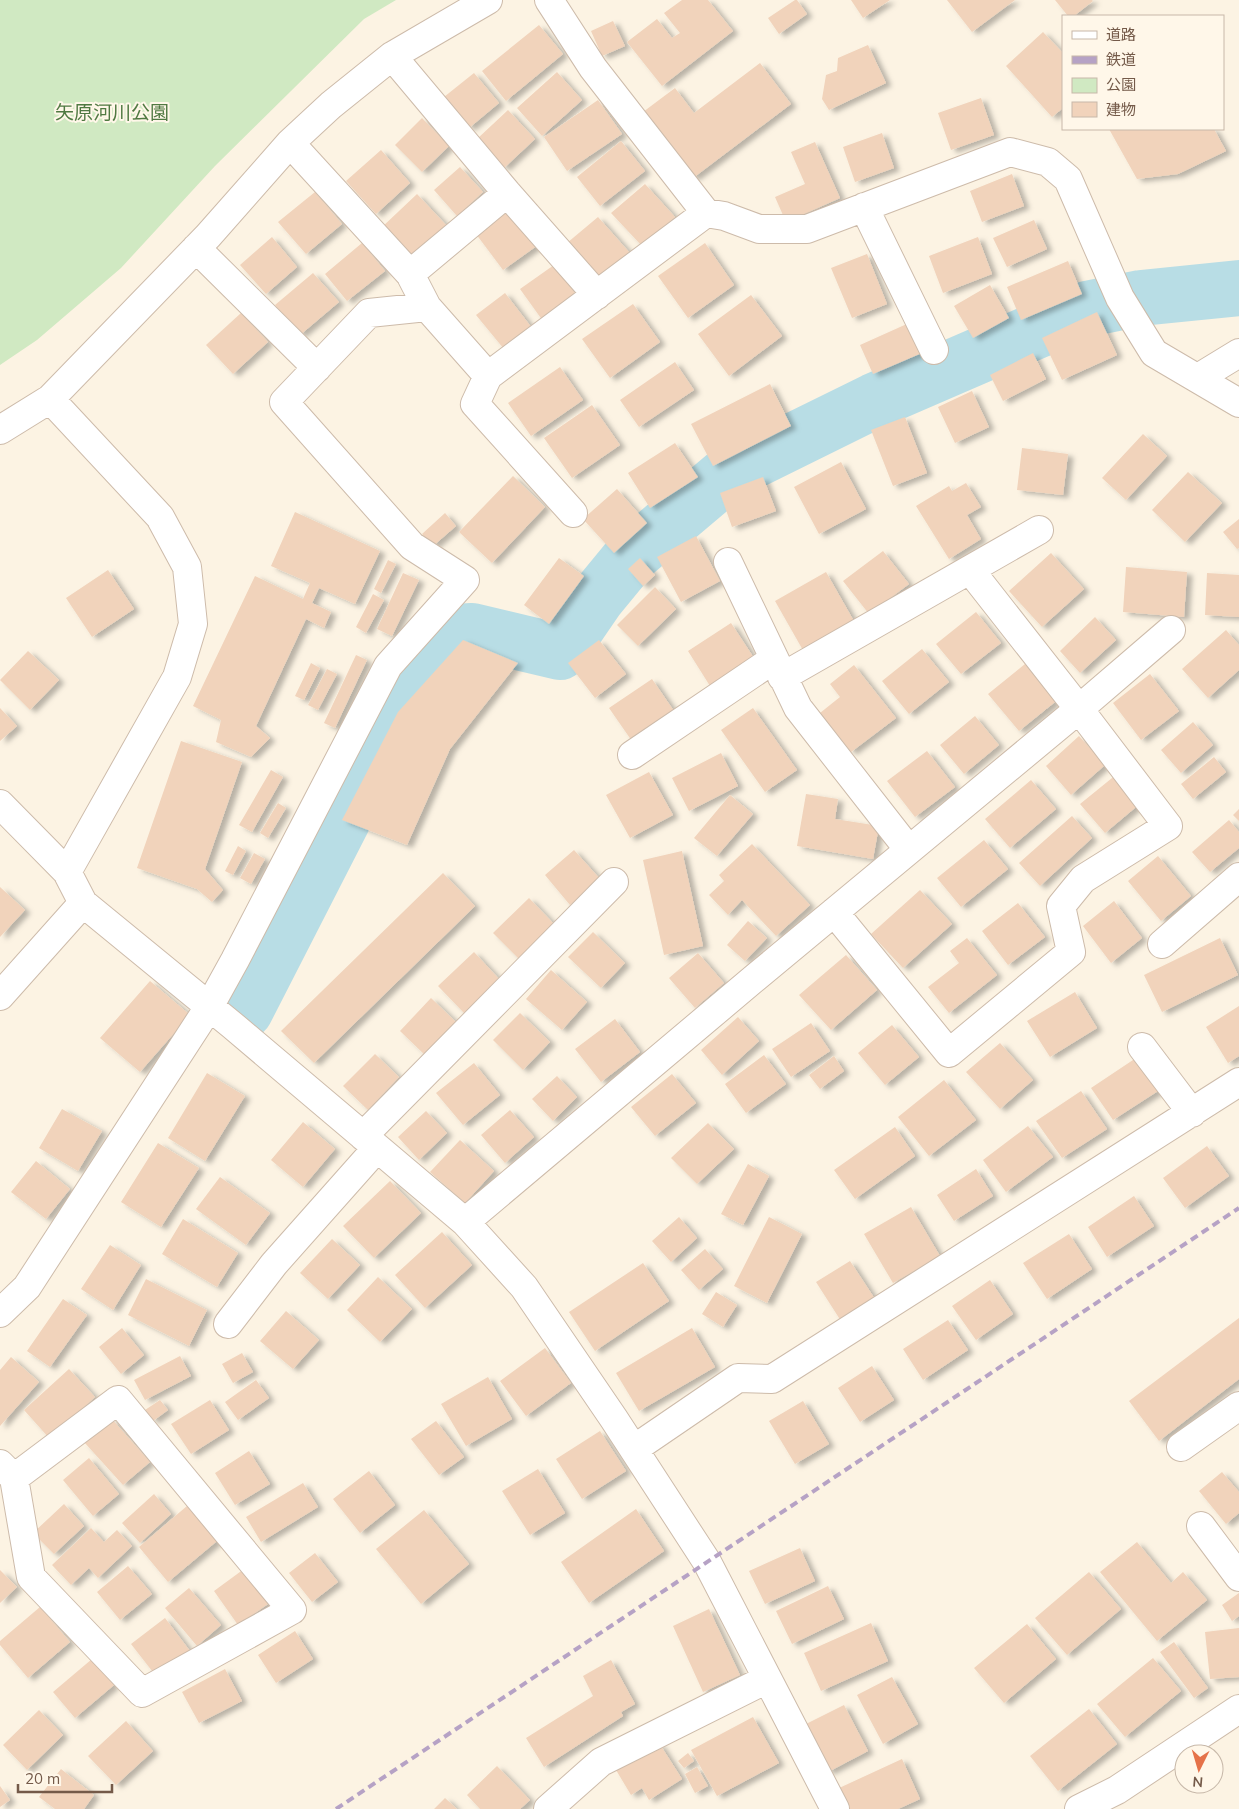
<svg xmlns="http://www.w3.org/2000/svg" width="1239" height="1809" viewBox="0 0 1239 1809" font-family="Mulish,'Noto Sans JP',sans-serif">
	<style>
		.green { fill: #d0e9c2 }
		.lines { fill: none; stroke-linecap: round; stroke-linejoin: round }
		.river { stroke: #b8dde5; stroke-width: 56 }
		.building { fill: #f1d3bb; filter: url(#shadow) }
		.minor-casing { stroke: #cdbbaa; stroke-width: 30 }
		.minor { stroke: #fff; stroke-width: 28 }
		.rail { stroke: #b6a2c5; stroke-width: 4; stroke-dasharray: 8 5; stroke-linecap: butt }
		.labels { text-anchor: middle; stroke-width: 4; stroke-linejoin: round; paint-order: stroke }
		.park-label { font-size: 19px; fill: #507942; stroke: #fff7e9 }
	</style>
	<defs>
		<filter id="shadow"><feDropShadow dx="5.5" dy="3" stdDeviation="2.5" flood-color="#0004"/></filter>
	</defs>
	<rect width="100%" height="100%" fill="#fcf3e3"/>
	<path class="green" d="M0 0H396L364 19 215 166 121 268 37 340 0 365Z"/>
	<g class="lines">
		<path class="river" d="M245 1011 419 671 455 632 472 631 560 652 597 598 634 553 730 472 874 401 1087 309 1141 298 1239 288"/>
	</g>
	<path class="building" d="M682 0H708L733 31 662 86 627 42 657 19 672 38 680 33 664 13Z
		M795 0H797L807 14 779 34 768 18Z
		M851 0H890L863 18Z
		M947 0H1015L972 32Z
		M1055 0H1092L1093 1 1074 16H1068Z
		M613 21 625 46 602 56 591 31Z
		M539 25 563 54 506 101 482 71Z
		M1043 32 1063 53V108L1052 117 1006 66Z
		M868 45 886 83 829 110 822 99 826 75 837 71 838 58Z
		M760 63 791 104 693 178 643 112 675 88 694 113Z
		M557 72 582 100 542 136 517 108Z
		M474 73 499 103 469 128 444 97Z
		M981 98 994 135 951 150 938 113Z
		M598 100 622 134 567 171 544 137Z
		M508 110 535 139 504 168 477 139Z
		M422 118 449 146 422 172 395 145Z
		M1109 129H1214L1226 151 1178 174 1137 179Z
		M882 133 894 168 855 182 843 147Z
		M621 141 645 171 600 206 577 177Z
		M815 142 840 198 786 222 775 197 805 184 791 152Z
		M381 150 410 183 376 214 346 181Z
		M460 167 483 192 457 216 434 190Z
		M1012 174 1024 206 982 222 970 191Z
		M645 184 675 217 642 246 611 213Z
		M315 192 342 224 306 254 278 222Z
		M417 194 447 226 409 260 380 229Z
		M511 208 538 245 503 270 476 234Z
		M598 217 629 252 599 279 567 243Z
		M1034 220 1047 249 1007 267 993 238Z
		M272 237 297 267 266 294 240 265Z
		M978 237 992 274 943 293 929 256Z
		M362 243 385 271 347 301 325 274Z
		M705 243 734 285 688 318 658 276Z
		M867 254 887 304 852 318 831 268Z
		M1068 261 1082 294 1021 320 1007 287Z
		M554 265 577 296 543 321 520 289Z
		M313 273 339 302 300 335 275 305Z
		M990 285 1009 318 973 338 954 306Z
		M505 293 532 328 504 349 476 315Z
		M751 295 782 336 729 376 698 334Z
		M633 304 660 342 610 378 582 339Z
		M1097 312 1117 355 1062 380 1042 338Z
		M241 313 268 342 233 374 206 345Z
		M909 323 922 353 873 374 860 345Z
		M1033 353 1046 379 1003 401 990 375Z
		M675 362 694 390 639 427 620 400Z
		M560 367 583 400 531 436 508 403Z
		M770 384 791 426 713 466 691 424Z
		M972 391 989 427 955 443 938 407Z
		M592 405 620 445 572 478 544 438Z
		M905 417 927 473 893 486 871 430Z
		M1143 434 1167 456 1126 500 1102 478Z
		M675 443 698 477 650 508 628 473Z
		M1022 448 1068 454 1063 495 1017 490Z
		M841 462 866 509 819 534 794 487Z
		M1188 472 1222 503 1185 542 1152 510Z
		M513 476 545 507 492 563 459 532Z
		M763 477 776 511 732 527 720 493Z
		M966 483 981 507 967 515 981 539 949 559 916 506 949 486 952 491Z
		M617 489 647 523 614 553 583 519Z
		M295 512 380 551 355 604 319 588 312 603 331 612 324 628 306 619 256 726 270 738 251 757 216 742 221 720 193 706 255 576 303 599 310 583 271 566Z
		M445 513 456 526 433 546 422 534Z
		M1239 519V548L1237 549 1223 532Z
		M696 536 720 581 681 602 657 557Z
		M883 551 909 584 869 614 843 581Z
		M1051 553 1084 589 1042 627 1009 591Z
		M559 558 584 576 549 624 524 605Z
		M640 558 655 575 643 586 628 569Z
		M388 560 396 564 381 593 374 589Z
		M1126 567 1187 572 1184 617 1123 612Z
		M108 570 134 609 92 637 66 598Z
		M826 572 855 623 804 652 775 601Z
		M403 573 419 580 392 636 377 629Z
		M1207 573 1239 575V617L1205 615Z
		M655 587 676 609 638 646 617 625Z
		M373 594 384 600 366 633 356 627Z
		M976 612 1001 643 961 674 936 644Z
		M1095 617 1116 640 1080 673 1060 651Z
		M731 623 754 658 710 686 688 651Z
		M1226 630 1239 645V670L1208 698 1182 669Z
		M463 640 518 663 450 749 407 845 342 820 398 712Z
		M599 640 626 674 595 698 568 663Z
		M922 649 949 682 909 714 882 681Z
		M28 651 59 680 30 710 0 680Z
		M356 655 367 660 335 728 324 723Z
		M311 663 320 668 304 700 295 696Z
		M1025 664 1055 702 1019 731 988 694Z
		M854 665 896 718 851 752 820 713 840 697 830 684Z
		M327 669 337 674 318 710 308 705Z
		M1150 674 1179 711 1141 740 1113 703Z
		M652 679 676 714 634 744 609 708Z
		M0 708 17 726 0 741Z
		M753 708 797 770 765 792 721 730Z
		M975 716 999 745 964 774 940 745Z
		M1193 722 1213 745 1181 773 1161 750Z
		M1079 736 1105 765 1071 795 1046 766Z
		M181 741 242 762 205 869 223 890 212 902 197 889 137 868Z
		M927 751 955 787 915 817 887 781Z
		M721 753 738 786 689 811 672 778Z
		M1214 757 1226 772 1193 799 1181 784Z
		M271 770 283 777 252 832 239 825Z
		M649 772 673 815 630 838 606 795Z
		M1117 774 1142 802 1105 833 1080 804Z
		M1031 780 1056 809 1010 848 985 819Z
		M806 794 838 799 835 819 879 826 873 859 797 846Z
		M730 795 753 814 717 856 694 838Z
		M278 803 286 808 268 838 260 833Z
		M1239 809V821L1233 815Z
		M1072 816 1092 838 1040 886 1019 863Z
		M1229 820 1239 832V848L1210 872 1192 852Z
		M984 840 1008 869 961 907 937 878Z
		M752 844 810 905 776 936 742 900 728 915 709 895 724 881 719 875Z
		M238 846 246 851 233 875 225 871Z
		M574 850 600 879 570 905 545 875Z
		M682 851 703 946 664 955 643 860Z
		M254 853 265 859 251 884 240 878Z
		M1158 856 1191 896 1161 921 1128 881Z
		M443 873 475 906 314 1063 281 1031Z
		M0 887 25 910 0 937Z
		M920 890 952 924 903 968 871 934Z
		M529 898 554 924 519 959 493 933Z
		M1114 901 1142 938 1111 963 1083 926Z
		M1018 903 1045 937 1008 965 982 931Z
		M748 921 767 938 745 961 727 945Z
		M593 932 625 963 601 988 568 957Z
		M967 938 997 975 949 1013 928 987 959 963 950 951Z
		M1220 938 1238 975 1162 1012 1144 975Z
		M474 952 500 980 464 1013 438 986Z
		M698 953 724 983 695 1008 669 978Z
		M846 955 877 990 831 1030 799 995Z
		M551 970 587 1002 562 1030 526 999Z
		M150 981 190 1015 140 1072 100 1038Z
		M1075 992 1097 1028 1050 1057 1027 1021Z
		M431 998 458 1024 426 1056 400 1031Z
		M1239 1006V1056L1228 1063 1206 1027Z
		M520 1013 550 1042 523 1070 493 1040Z
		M738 1017 759 1041 722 1075 701 1050Z
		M615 1019 640 1052 601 1082 575 1049Z
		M811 1023 830 1051 791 1077 772 1049Z
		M892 1025 919 1057 885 1085 858 1053Z
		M1000 1043 1033 1080 1000 1109 966 1072Z
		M375 1054 399 1077 368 1110 343 1086Z
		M764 1055 786 1084 746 1113 725 1084Z
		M834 1056 844 1071 820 1089 809 1075Z
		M1136 1058 1158 1091 1113 1120 1091 1088Z
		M474 1063 500 1095 463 1125 436 1093Z
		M207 1073 245 1096 205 1161 168 1138Z
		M672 1074 696 1103 655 1136 631 1107Z
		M557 1076 577 1097 553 1121 532 1099Z
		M944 1080 976 1120 929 1156 898 1117Z
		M1081 1091 1107 1129 1062 1158 1036 1121Z
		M62 1109 102 1131 78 1171 39 1148Z
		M510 1110 534 1137 505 1163 481 1135Z
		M426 1111 447 1133 419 1160 398 1137Z
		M303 1122 335 1149 303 1187 271 1160Z
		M708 1123 734 1149 697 1184 671 1158Z
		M1028 1126 1053 1157 1006 1192 983 1160Z
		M895 1127 915 1156 855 1199 834 1170Z
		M460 1140 494 1171 465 1203 430 1172Z
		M158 1143 199 1168 161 1227 121 1202Z
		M1207 1146 1229 1176 1185 1208 1163 1178Z
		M36 1161 70 1189 46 1219 11 1192Z
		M748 1164 769 1176 743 1225 721 1214Z
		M976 1169 993 1196 954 1221 937 1195Z
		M220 1177 270 1213 246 1245 196 1209Z
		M390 1181 421 1213 374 1258 343 1226Z
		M1134 1196 1154 1226 1107 1257 1088 1227Z
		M911 1207 940 1256 893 1283 864 1234Z
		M679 1217 697 1238 671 1262 652 1241Z
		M769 1217 802 1234 767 1303 734 1286Z
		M183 1219 238 1253 217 1287 162 1254Z
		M442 1232 472 1265 425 1308 395 1275Z
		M1069 1234 1092 1269 1047 1299 1023 1263Z
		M332 1239 360 1265 328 1299 300 1273Z
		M110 1245 141 1265 113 1310 81 1289Z
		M705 1249 723 1269 699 1290 681 1270Z
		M850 1261 875 1299 841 1321 816 1282Z
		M643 1263 669 1301 595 1351 569 1312Z
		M378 1277 412 1309 380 1342 347 1310Z
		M146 1279 207 1310 189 1346 128 1315Z
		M990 1280 1013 1314 976 1340 952 1306Z
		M716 1292 737 1305 723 1327 702 1314Z
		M63 1299 87 1315 50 1367 27 1351Z
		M286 1311 319 1340 293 1369 260 1341Z
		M1239 1318V1379L1159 1441 1129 1401Z
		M948 1320 968 1350 923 1380 903 1349Z
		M122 1328 144 1355 121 1374 99 1347Z
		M692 1328 715 1367 639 1411 616 1373Z
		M545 1348 571 1383 526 1416 500 1381Z
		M242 1353 253 1372 233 1383 222 1364Z
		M180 1356 191 1376 145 1400 134 1380Z
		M11 1357 39 1382 0 1426V1370Z
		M872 1366 894 1400 860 1422 838 1388Z
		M69 1369 95 1397 50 1439 24 1410Z
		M488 1377 512 1419 466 1446 441 1404Z
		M256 1380 269 1398 238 1420 225 1402Z
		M160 1400 168 1410 153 1421 145 1410Z
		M210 1400 229 1430 191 1454 171 1424Z
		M803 1401 829 1444 795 1464 769 1421Z
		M111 1418 150 1462 123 1485 84 1442Z
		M436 1421 464 1457 439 1475 411 1439Z
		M600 1431 626 1471 582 1499 556 1459Z
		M249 1451 270 1484 235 1505 215 1473Z
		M89 1458 119 1494 93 1516 63 1480Z
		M538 1469 565 1513 530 1535 502 1491Z
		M369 1471 395 1505 360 1533 333 1499Z
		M1222 1472 1239 1492V1513L1226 1524 1199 1491Z
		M303 1483 318 1507 261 1542 246 1517Z
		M154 1494 171 1514 140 1543 122 1523Z
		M64 1504 84 1526 54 1554 33 1533Z
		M187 1506 217 1541 168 1582 139 1547Z
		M636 1509 664 1551 589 1603 561 1562Z
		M424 1510 469 1564 421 1604 376 1549Z
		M91 1528 104 1542 117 1530 132 1546 98 1578 89 1568 71 1585 52 1565Z
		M1137 1542 1171 1583 1183 1572 1207 1600 1157 1641 1100 1572Z
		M800 1548 815 1581 765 1604 749 1571Z
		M315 1553 338 1582 312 1602 289 1573Z
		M128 1566 152 1594 120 1620 97 1592Z
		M244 1569 268 1604 238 1625 214 1591Z
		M0 1570 17 1587 0 1603Z
		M1089 1572 1121 1609 1067 1655 1035 1618Z
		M828 1586 844 1619 792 1644 776 1611Z
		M189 1588 221 1625 197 1646 165 1608Z
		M1239 1593V1616L1232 1621 1222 1605Z
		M40 1607 70 1642 28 1678 0 1645V1641Z
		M709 1609 740 1675 703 1692 673 1626Z
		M165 1618 190 1651 156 1676 131 1644Z
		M871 1623 888 1661 821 1691 804 1653Z
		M1027 1624 1056 1659 1004 1703 974 1668Z
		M1239 1628V1677L1210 1679 1205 1632Z
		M295 1631 313 1659 276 1683 258 1655Z
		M1174 1642 1208 1688 1194 1698 1160 1652Z
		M1153 1658 1181 1691 1125 1737 1097 1704Z
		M92 1659 114 1685 75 1718 53 1692Z
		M611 1660 635 1704 621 1712 623 1716 544 1767 526 1738 593 1696 583 1676Z
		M225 1669 242 1701 199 1723 182 1692Z
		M892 1677 918 1724 883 1744 857 1695Z
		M844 1705 868 1751 828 1772 804 1725Z
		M1089 1709 1117 1744 1058 1791 1030 1756Z
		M39 1710 63 1735 27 1770 3 1745Z
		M753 1717 779 1763 717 1796 691 1750Z
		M126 1721 153 1751 116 1785 88 1756Z
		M659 1743 682 1779 649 1800 642 1788 631 1795 616 1770Z
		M688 1753 694 1761 684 1768 678 1761Z
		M902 1759 920 1799 898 1809H847L837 1789Z
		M497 1766 530 1800 520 1809H480L467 1795Z
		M697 1767 708 1786 695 1793 685 1774Z
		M61 1769 94 1795 84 1809H55L39 1797Z
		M0 1786 10 1800 0 1807Z
		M445 1798 457 1809H434Z"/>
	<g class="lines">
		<g class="minor-casing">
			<path id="minor" d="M549 0 593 68 706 213 724 216 759 229H807L1010 152 1048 162 1068 179 1120 298 1154 353 1239 403
				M392 56 507 193 597 295
				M290 143 410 274 427 307 488 376 706 213
				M864 207 934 350
				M196 248 317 368
				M410 274 507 193
				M488 376 475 404 573 513
				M1198 378 1239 353
				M50 399 160 517 187 567 193 624 177 677 67 872
				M0 430 50 399 208 236 290 143 331 105 392 56 488 0
				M728 562 798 708 909 850
				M782 677 1039 530
				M632 755 774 659
				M0 804 67 872 83 903 232 1025 465 1222 524 1287 614 1419 707 1562 835 1809
				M834 912 949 1053 1071 952 1061 906 1083 879 1168 826 1079 709 970 570
				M1162 944 1239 877
				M0 996 83 903
				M1142 1047 1192 1113
				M363 1136 614 882
				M465 1222 756 977 1079 709 1171 630
				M0 1313 27 1287 209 1007 235 960 388 666 465 580 412 546 284 402 369 313 427 307
				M228 1324 274 1264 377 1148
				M1181 1447 1239 1406
				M634 1449 738 1378 772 1379 1239 1082
				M0 1464 14 1478 31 1577 142 1693 292 1610 118 1400 14 1478
				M1201 1526 1239 1577
				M548 1809 601 1762 767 1679
				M1079 1809 1117 1790 1239 1709"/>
		</g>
		<use href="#minor" class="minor"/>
		<path class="rail" d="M336 1809 1239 1208"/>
	</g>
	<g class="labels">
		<g class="park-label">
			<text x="112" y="119">矢原河川公園</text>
		</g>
	</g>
	<rect x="1062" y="15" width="162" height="115" fill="#fff7e9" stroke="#c7b8a9"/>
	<rect x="1072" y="31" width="25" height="8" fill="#ffffff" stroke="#c7b8a9"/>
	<text x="1106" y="40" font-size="15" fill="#745a49">道路</text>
	<rect x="1072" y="56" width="25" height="8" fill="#b6a2c5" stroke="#c7b8a9"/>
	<text x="1106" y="65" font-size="15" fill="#745a49">鉄道</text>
	<rect x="1072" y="78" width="25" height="15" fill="#d0e9c2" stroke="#c7b8a9"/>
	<text x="1106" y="90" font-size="15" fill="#745a49">公園</text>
	<rect x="1072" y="102" width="25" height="15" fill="#f1d3bb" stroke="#c7b8a9"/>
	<text x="1106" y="115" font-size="15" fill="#745a49">建物</text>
	<g transform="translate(1199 1769) rotate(185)"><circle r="24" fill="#fff7e9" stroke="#c7b8a9"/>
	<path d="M0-4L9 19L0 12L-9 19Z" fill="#e57249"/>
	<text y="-8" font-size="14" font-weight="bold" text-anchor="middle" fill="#745a49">N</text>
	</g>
	<path d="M18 1784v8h94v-8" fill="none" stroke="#745a49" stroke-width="2.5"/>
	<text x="25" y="1784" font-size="15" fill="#745a49" stroke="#fff7e9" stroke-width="4" paint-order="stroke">20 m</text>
</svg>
